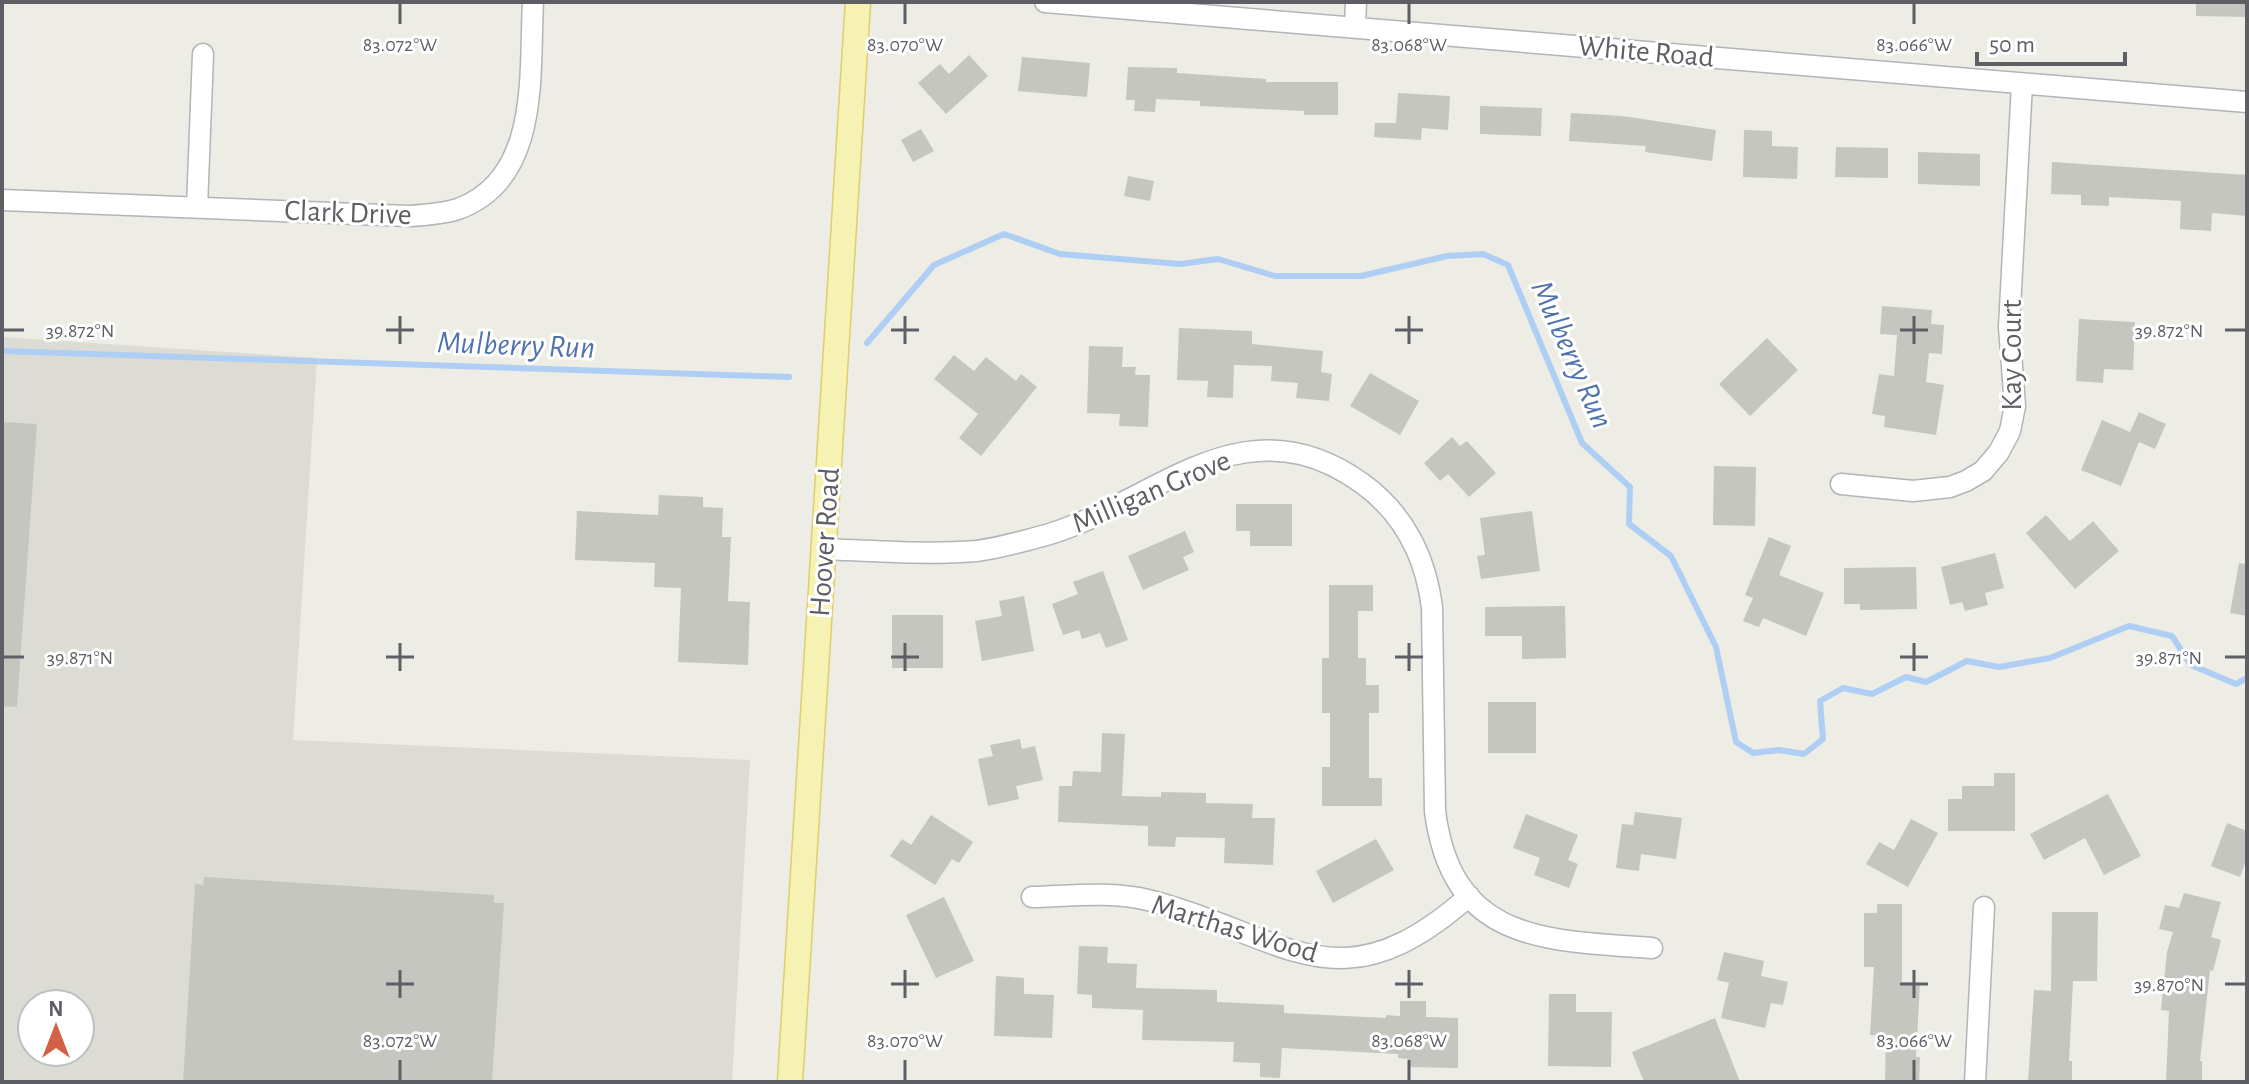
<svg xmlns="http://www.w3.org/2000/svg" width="2249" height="1084" viewBox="0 0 2249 1084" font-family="'Alegreya Sans',sans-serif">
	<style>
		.education { fill: #dddcd4; fill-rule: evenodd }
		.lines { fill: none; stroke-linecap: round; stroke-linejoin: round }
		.stream { stroke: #aecef4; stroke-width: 6 }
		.building { fill: #c6c6c0 }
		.minor-casing { stroke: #b2b4b8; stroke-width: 23 }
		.major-casing { stroke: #e0cd6c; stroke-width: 27 }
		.minor { stroke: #fff; stroke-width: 20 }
		.major { stroke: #f5f2b3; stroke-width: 24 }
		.ticks { fill: none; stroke: #5d5f64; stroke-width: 3 }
		.labels { text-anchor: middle; stroke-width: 6; stroke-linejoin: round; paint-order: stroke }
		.street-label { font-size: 30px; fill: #5d5f64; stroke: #fff }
		.water-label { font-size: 32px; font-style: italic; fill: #5173ad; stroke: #fff }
		.ticks-label { font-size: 20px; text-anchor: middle; fill: #5d5f64; stroke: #fff; stroke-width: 6; stroke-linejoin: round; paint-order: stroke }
	</style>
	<rect width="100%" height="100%" fill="#edece5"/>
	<path class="education" d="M2 337 317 358 293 740 750 760 732 1082H2ZM32 1004H80V1052H32Z"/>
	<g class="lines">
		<path class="stream" d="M867 343 934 265 1004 234 1060 254 1180 264 1218 259 1275 276H1361L1447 256 1483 254 1508 265 1582 443 1630 487 1629 524 1671 556 1716 647 1736 742 1753 753 1779 750 1804 754 1823 739 1820 701 1843 688 1872 694 1906 677 1926 682 1967 661 1999 667 2050 658 2129 626 2172 636 2191 665 2236 684 2247 678
			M2 351 789 377"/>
	</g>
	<path class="building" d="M2196 2H2247V17L2196 16Z
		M969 55 988 76 946 114 918 83 940 64 949 74Z
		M1022 57 1090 63 1087 97 1018 91Z
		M1128 67 1177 68V73L1266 79V82H1338V115H1304V111L1200 106V101L1156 99 1155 112 1134 111 1135 100H1126Z
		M1398 93 1450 96 1448 130 1422 128 1421 140 1374 137 1375 123H1396Z
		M1480 106 1542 108 1541 136 1480 134Z
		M1571 113 1622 116 1716 130 1712 161 1645 152 1646 146 1569 141Z
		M921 129 934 151 913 162 901 140Z
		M1744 130 1772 131V146L1798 147 1797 179 1743 177Z
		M1836 147 1888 148V178L1835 177Z
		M1918 152 1980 154V186L1918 184Z
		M2052 162 2247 175V216L2212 213 2211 231 2180 229 2181 201 2109 197V206L2081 205V195L2051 194Z
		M1128 176 1154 181 1150 201 1124 196Z
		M1882 306 1932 310 1931 324 1944 325 1942 354 1929 353 1926 382 1944 385 1936 435 1884 427 1885 416 1872 414 1879 374 1894 376 1897 335 1880 334Z
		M2079 319 2135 322 2133 370 2104 369 2103 383 2076 381Z
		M1179 328 1252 331V344L1323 351 1321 372 1332 374 1329 401 1296 398 1298 383 1271 381 1272 366 1234 365 1233 398 1207 397 1208 381 1177 380Z
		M1767 338 1798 370 1750 416 1719 384Z
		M1089 346 1123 347 1122 367H1136L1135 375H1150L1148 427 1119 426 1120 414 1087 413Z
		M954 355 974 371 986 357 1016 381 1021 374 1037 387 981 456 959 438 978 414 934 379Z
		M1370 373 1419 401 1400 435 1350 406Z
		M2139 412 2166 424 2155 449 2139 442 2121 486 2081 470 2102 420 2130 432Z
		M2 422 37 424 17 707 2 706Z
		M1452 437 1460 446 1467 441 1496 473 1469 497 1448 474 1440 481 1424 463Z
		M1714 466 1756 467 1755 526 1713 525Z
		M659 495 703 497V507L723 508 722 537H731L728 601 750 602 748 665 678 662 681 588 654 587 655 563 575 560 577 511 658 515Z
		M1236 504H1292V546H1250V531H1236Z
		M1532 511 1540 571 1481 579 1477 556 1485 555 1480 518Z
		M2046 515 2070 541 2093 521 2119 551 2075 589 2026 533Z
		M1185 531 1194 552 1183 557 1189 570 1143 590 1128 556Z
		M1769 537 1791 546 1779 575 1824 593 1806 636 1763 618 1759 627 1743 621 1753 598 1745 595Z
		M1995 553 2004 588 1985 593 1988 605 1965 611 1962 602 1950 605 1941 567Z
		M2239 563 2247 564V616L2230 613Z
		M1916 567 1917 609 1860 610V604H1844V568Z
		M1103 571 1128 640 1106 648 1100 633 1082 639 1079 630 1063 635 1052 604 1078 594 1073 582Z
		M1329 585H1373V611H1358V658H1366V685H1379V713H1369V778H1382V806H1322V767H1330V713H1322V658H1329Z
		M1024 596 1034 651 982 661 975 621 1002 616 999 601Z
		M1565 606 1566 658 1522 659V636H1485V607Z
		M892 615H943V668H892Z
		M1488 702H1536V753H1488Z
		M1102 733 1125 734 1122 796 1161 797V792L1206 793V803L1253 804 1252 818H1275L1273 865 1224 863 1225 838 1176 837 1175 847 1148 846V826L1058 822 1059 786H1072L1073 771 1101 772Z
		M1020 739 1022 749 1035 746 1043 780 1016 786 1019 799 988 806 978 759 993 756 990 745Z
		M1994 773H2015V831H1948V799H1962V786H1994Z
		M2108 794 2141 856 2104 875 2085 838 2044 860 2030 834Z
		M1635 812 1682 818 1676 859 1641 854 1639 871 1616 868 1622 824 1633 825Z
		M1526 814 1578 835 1568 860 1578 864 1569 888 1534 875 1540 858 1513 848Z
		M931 815 973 842 959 863 952 859 935 885 890 856 902 839 911 845Z
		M1911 819 1938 833 1908 887 1866 864 1879 842 1894 850Z
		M2227 823 2247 831V858L2240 877 2211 866Z
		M1376 839 1394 870 1333 903 1316 871Z
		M204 877 494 895V903H504L492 1082H183L195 884 203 885Z
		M2184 893 2221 902 2211 937 2221 940 2213 971 2210 970 2200 1061H2202V1082H2166L2169 1011 2161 1010 2167 952 2173 932 2159 929 2165 905 2179 908Z
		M944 897 974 961 936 978 906 915Z
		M1877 904H1902V982L1920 983 1916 1057H1920L1919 1082H1885L1886 1036 1870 1035 1874 967H1864V913H1877Z
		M2052 912H2098L2097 981H2073L2069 1061H2072V1082H2028L2034 990 2051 991Z
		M1079 946 1108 947 1107 963 1137 964 1136 988 1217 990V1002L1284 1005V1013L1386 1018V1015L1400 1016V1001H1426V1017L1458 1018V1068L1408 1067V1059L1398 1058V1054L1282 1048 1280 1078 1260 1077V1063L1233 1062 1234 1042 1142 1040 1143 1010 1092 1008V995L1077 994Z
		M1724 952 1764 961 1761 976 1788 982 1783 1005 1771 1003 1765 1028 1721 1018 1729 983 1717 980Z
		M996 976 1024 978V994L1054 995 1052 1038 994 1036Z
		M1549 994H1576V1012H1612L1611 1067 1548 1066Z
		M1715 1018 1740 1082H1644L1632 1052Z"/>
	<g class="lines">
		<g class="minor-casing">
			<path id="minor" d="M1045 2 2247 102
				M1355 27 1356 2
				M2 200 409 216C425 215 443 214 458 209 541 179 529 73 533 2
				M197 207 203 54
				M1841 484 1913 491 1950 487 1966 481 1983 471 1999 452 2010 431 2015 406 2009 327 2022 84
				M824 549C874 551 925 555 976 551 995 549 1016 543 1035 538 1151 510 1239 394 1363 484 1404 514 1426 558 1432 608L1435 811C1452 943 1545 940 1652 948
				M1032 897C1070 896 1111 891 1148 900 1286 935 1337 1013 1469 896
				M1975 1082 1984 907"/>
		</g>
		<g class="major-casing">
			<path id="major" d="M790 1082 858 2"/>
		</g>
		<use href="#minor" class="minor"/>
		<use href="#major" class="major"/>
	</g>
	<path class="ticks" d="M400 4V24M905 4V24M1409 4V24M1914 4V24M400 316V344M905 316V344M1409 316V344M1914 316V344M4 330H24M386 330H414M891 330H919M1395 330H1423M1900 330H1928M2225 330H2245M400 643V671M905 643V671M1409 643V671M1914 643V671M4 657H24M386 657H414M891 657H919M1395 657H1423M1900 657H1928M2225 657H2245M400 970V998M905 970V998M1409 970V998M1914 970V998M386 984H414M891 984H919M1395 984H1423M1900 984H1928M2225 984H2245M400 1060V1080M905 1060V1080M1409 1060V1080M1914 1060V1080"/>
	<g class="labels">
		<g class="street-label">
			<text transform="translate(1646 51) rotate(5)" y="10">White Road</text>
			<text transform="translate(348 212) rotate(2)" y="10">Clark Drive</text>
			<text transform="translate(2011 355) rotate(-90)" y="10">Kay Court</text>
			<text transform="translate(1151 491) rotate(-23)" y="10">Milligan Grove</text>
			<text transform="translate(824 542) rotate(-86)" y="10">Hoover Road</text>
			<text transform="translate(1235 928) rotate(17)" y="10">Marthas Wood</text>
		</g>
		<g class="water-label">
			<text transform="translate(516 344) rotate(2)" y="11">Mulberry Run</text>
			<text transform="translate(1573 354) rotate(66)" y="11">Mulberry Run</text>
		</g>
	</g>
	<g class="ticks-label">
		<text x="400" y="51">83.072°W</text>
		<text x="905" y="51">83.070°W</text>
		<text x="1409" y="51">83.068°W</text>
		<text x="1914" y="51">83.066°W</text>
		<text x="80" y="337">39.872°N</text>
		<text x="2169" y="337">39.872°N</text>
		<text x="80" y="664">39.871°N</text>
		<text x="2169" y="664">39.871°N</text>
		<text x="2169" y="991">39.870°N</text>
		<text x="400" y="1047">83.072°W</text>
		<text x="905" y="1047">83.070°W</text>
		<text x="1409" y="1047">83.068°W</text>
		<text x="1914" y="1047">83.066°W</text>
	</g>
	<rect width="2249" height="1084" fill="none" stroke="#5d5f64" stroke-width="8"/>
	<g transform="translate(56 1028)"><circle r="38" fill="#ffffff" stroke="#bebfc1" stroke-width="2"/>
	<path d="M0-6L14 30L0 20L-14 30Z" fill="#d36145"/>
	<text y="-12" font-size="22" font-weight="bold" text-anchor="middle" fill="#5d5f64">N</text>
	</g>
	<path d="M1977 52v12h148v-12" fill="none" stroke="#5d5f64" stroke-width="4"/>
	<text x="1989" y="52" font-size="24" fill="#5d5f64" stroke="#ffffff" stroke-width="6" paint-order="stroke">50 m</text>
</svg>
